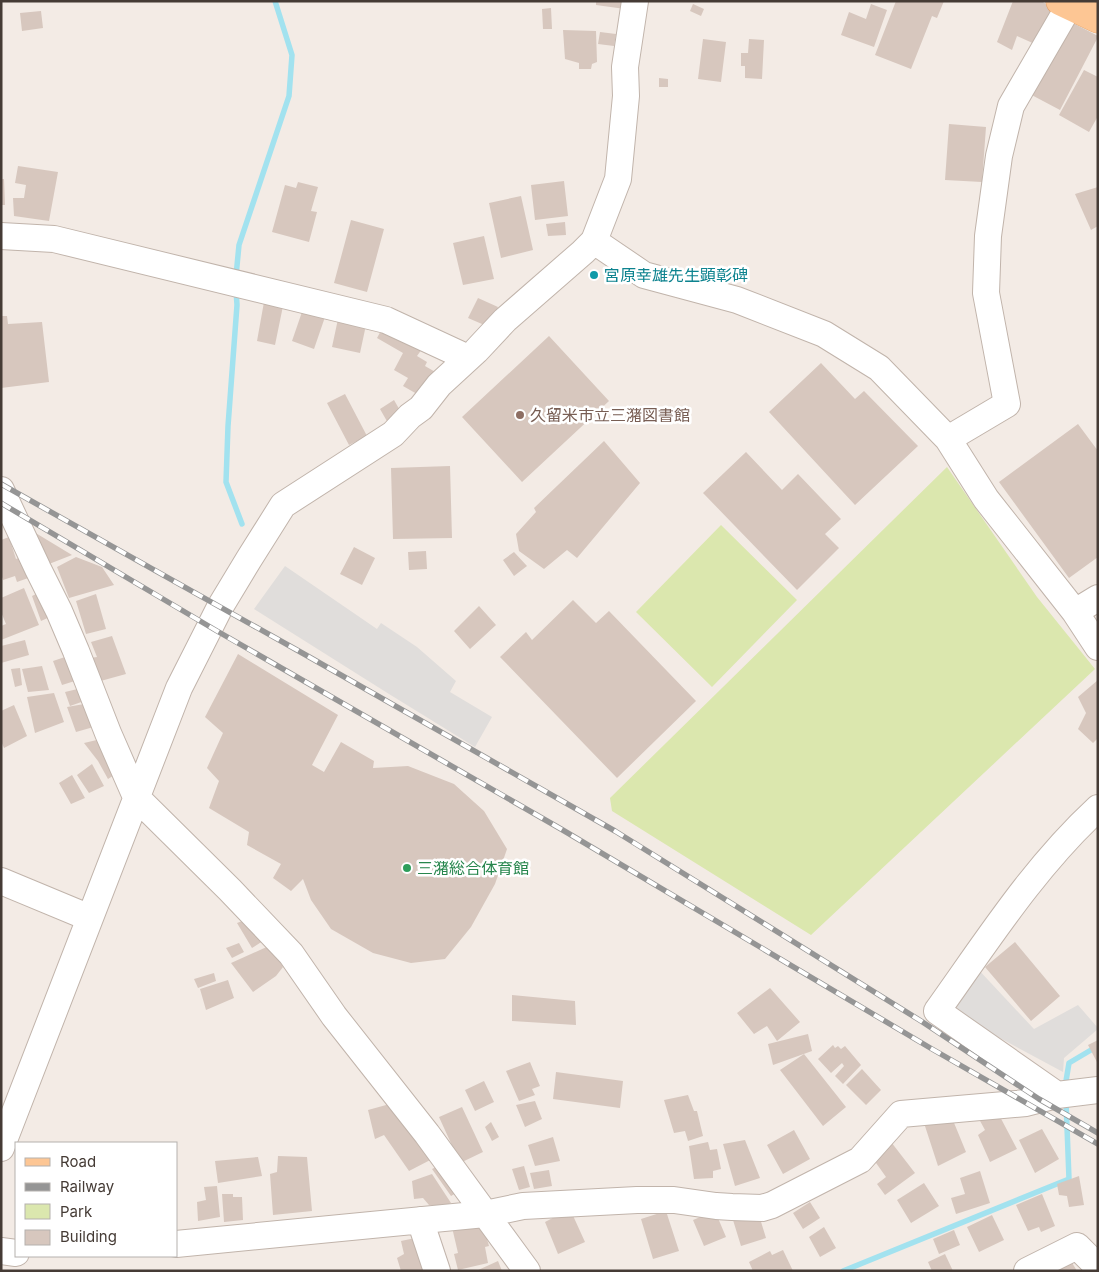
<svg xmlns="http://www.w3.org/2000/svg" width="1099" height="1272" viewBox="0 0 1099 1272" font-family="Inter,'Noto Sans JP',sans-serif">
	<style>
		.green { fill: #dbe7ae }
		.parking { fill: #e0dddb }
		.lines { fill: none; stroke-linecap: round; stroke-linejoin: round }
		.stream { stroke: #a2e2ef; stroke-width: 5.5 }
		.building { fill: #d7c7be }
		.minor-casing { stroke: #c1b4ab; stroke-width: 28 }
		.major-casing { stroke: #e29e64; stroke-width: 29 }
		.minor { stroke: #fff; stroke-width: 26 }
		.major { stroke: #fdc694; stroke-width: 28 }
		.rail-casing { stroke: #959595; stroke-width: 5.5 }
		.rail { stroke: #fff; stroke-width: 4; stroke-dasharray: 11; stroke-linecap: butt }
		.culture-dot { fill: #0f9aa8; stroke: #fff; stroke-width: 2 }
		.education-dot { fill: #8d6e63; stroke: #fff; stroke-width: 2 }
		.leisure-dot { fill: #2e9e5b; stroke: #fff; stroke-width: 2 }
		.labels { text-anchor: middle; stroke-width: 5; stroke-linejoin: round; paint-order: stroke }
		.culture-label { font-size: 16px; fill: #0d838f; stroke: #fff; text-anchor: start }
		.education-label { font-size: 16px; fill: #785e54; stroke: #fff; text-anchor: start }
		.leisure-label { font-size: 16px; fill: #27864d; stroke: #fff; text-anchor: start }
	</style>
	<rect width="100%" height="100%" fill="#f3ebe5"/>
	<path class="green" d="M947 467 1037 597 1095 669 811 935 612 811 610 798Z
		M721 525 797 600 712 687 636 612Z"/>
	<path class="parking" d="M285 566 377 629 381 623 417 647 456 681 450 692 492 717 475 747 389 694 254 609Z
		M976 967 1034 1029 1078 1005 1098 1028V1029L1064 1058 1063 1072 948 1010Z"/>
	<g class="lines">
		<path class="stream" d="M236 276 239 245 289 96 292 55 275 1
			M236 290 237 305 228 426 226 482 242 524
			M1065 1087 1069 1063 1096 1047
			M843 1271 1069 1179 1066 1101"/>
	</g>
	<path class="building" d="M596 1H625V9L596 5Z
		M896 1H944L937 18 932 16 911 69 875 55Z
		M1013 1H1041L1055 9 1037 45 1017 36 1012 50 997 42Z
		M693 4 704 9 701 16 690 11Z
		M871 4 887 10 874 47 841 35 849 12 866 19Z
		M551 8 552 29H543L542 9Z
		M41 11 43 28 22 31 20 13Z
		M1069 21 1098 36V37L1060 110 1026 92Z
		M563 30 596 31 597 62 592 64 591 69H579V63L565 59Z
		M600 32 616 34 614 46 598 44Z
		M703 39 726 42 721 82 698 79Z
		M749 39 764 40 762 79 745 78V66H741V53H748Z
		M1084 70 1098 77V116L1089 132 1059 115Z
		M659 78 668 79V87H659Z
		M949 124 986 127 982 182 945 180Z
		M18 166 58 172 49 221 14 216 13 198H24L26 185 15 183Z
		M1 179H4L5 205H1Z
		M564 181 568 216 535 220 531 185Z
		M298 182 318 187 311 211 317 212 309 242 272 232 285 185 296 188Z
		M1098 187V226L1091 230 1075 194Z
		M521 196 533 250 501 258 489 203Z
		M351 220 384 229 367 292 334 283Z
		M565 222 566 235 548 236 546 224Z
		M484 236 494 279 463 285 453 243Z
		M478 298 498 307 489 327 468 318Z
		M264 302 283 306 275 345 257 341Z
		M303 309 325 317 314 349 292 341Z
		M1 316H7L8 324 42 322 49 382 1 388Z
		M338 319 366 325 360 353 332 347Z
		M383 327 422 349 417 356 427 362 425 366 437 373 424 398 403 386 408 378 394 370 403 353 377 338Z
		M549 336 609 401 522 482 462 417Z
		M821 363 855 399 864 391 918 446 855 505 769 412Z
		M345 394 367 436 349 445 327 403Z
		M394 400 402 414 388 423 380 409Z
		M1078 424 1098 451V557L1069 578 999 482Z
		M604 441 640 483 577 558 567 550 544 569 519 551 516 534 536 512 534 508Z
		M746 452 782 490 798 474 841 519 825 534 839 548 797 590 703 493Z
		M450 466 452 538 393 539 391 468Z
		M34 532 72 555 49 564Z
		M9 537 16 559 24 556 31 577 17 582 15 576 3 580 1 574V540Z
		M354 547 375 558 362 585 340 574Z
		M426 551 427 569 409 570 408 552Z
		M514 552 527 566 514 576 503 560Z
		M76 557 102 567 114 585 69 598 57 567Z
		M24 588 39 625 1 640V626L6 624 1 612V598Z
		M42 591 54 615 41 621 32 596Z
		M96 594 106 629 86 634 76 601Z
		M573 600 596 623 609 611 696 701 617 778 500 657 526 632 532 640Z
		M479 606 496 625 470 649 454 631Z
		M112 636 126 674 97 682 90 658 97 657 91 642Z
		M25 640 29 655 1 663V646Z
		M238 654 338 715 312 765 324 772 341 742 374 761 373 768 408 766 454 784 484 811 507 849 495 884 471 927 445 959 411 963 373 953 331 929 311 900 303 879 291 891 273 878 281 864 247 845 249 832 209 808 219 781 207 768 223 733 205 717Z
		M71 655 78 680 62 685 53 661Z
		M42 666 49 690 28 692 22 669Z
		M20 668 22 685 15 687 11 669Z
		M1098 680V738L1093 743 1078 729 1086 713 1078 697Z
		M86 687 90 699 70 706 65 692Z
		M54 693 64 722 35 733 27 697Z
		M90 703 97 726 76 732 67 707Z
		M14 705 27 736 4 748 1 741V711Z
		M101 739 119 772 108 779 98 761 84 743Z
		M92 764 104 786 89 793 77 775Z
		M72 775 85 798 71 804 59 783Z
		M250 918 266 939 252 948 237 923Z
		M1015 942 1060 996 1031 1021 985 967Z
		M239 943 244 952 232 958 226 948Z
		M271 945 283 967 276 976 253 992 231 963Z
		M214 973 216 981 198 988 194 979Z
		M228 980 234 998 206 1010 200 989Z
		M770 988 800 1022 777 1041 767 1026 754 1034 737 1013Z
		M512 995 575 1001 576 1025 512 1021Z
		M808 1034 812 1051 773 1065 768 1044Z
		M1098 1040V1064L1088 1045Z
		M833 1045 835 1048 838 1046 841 1049 845 1046 861 1065 843 1084 835 1076 844 1066 842 1063 831 1073 818 1059Z
		M804 1054 846 1107 823 1126 780 1070Z
		M530 1062 540 1086 532 1089 535 1095 519 1101 506 1071Z
		M862 1069 881 1090 866 1105 846 1085Z
		M556 1072 623 1081 620 1108 553 1099Z
		M484 1081 494 1102 475 1111 465 1090Z
		M688 1095 694 1111H697L703 1136 688 1141 685 1131 674 1133 664 1100Z
		M535 1101 542 1119 525 1127 516 1105Z
		M397 1102 436 1157 409 1171 384 1135 375 1139 368 1110Z
		M462 1107 483 1152 460 1163 439 1117Z
		M997 1111 1017 1149 990 1162 978 1135 985 1130 979 1119Z
		M950 1113 966 1152 938 1166 924 1123Z
		M491 1122 499 1137 492 1141 485 1127Z
		M1042 1129 1059 1159 1035 1173 1019 1140Z
		M794 1130 810 1159 783 1174 767 1145Z
		M553 1137 560 1161 535 1166 528 1145Z
		M888 1138 915 1173 885 1195 877 1184 886 1177 869 1153Z
		M745 1140 760 1178 735 1186 723 1144Z
		M708 1142 710 1150 717 1149 721 1169 713 1171V1178L694 1179 689 1146Z
		M278 1156 307 1157 312 1211 273 1215 270 1174 277 1172Z
		M258 1157 262 1176 218 1183 215 1161Z
		M444 1163 463 1189 451 1196 432 1169Z
		M524 1166 530 1187 519 1190 512 1169Z
		M549 1170 552 1186 534 1189 530 1173Z
		M980 1171 990 1203 956 1214 951 1198 965 1194 960 1178Z
		M432 1174 451 1203 447 1205H429L423 1198 414 1199 412 1181Z
		M1079 1176 1084 1205 1069 1207 1067 1196 1059 1195 1057 1184Z
		M924 1183 939 1206 911 1223 897 1200Z
		M217 1186 220 1217 198 1221 197 1202 206 1200 204 1187Z
		M222 1194H233V1197H242L243 1220 224 1222Z
		M1042 1194 1055 1226 1041 1232 1039 1227 1028 1231 1016 1205Z
		M810 1202 820 1218 803 1229 793 1213Z
		M570 1209 585 1242 558 1254 545 1222Z
		M666 1211 679 1251 653 1259 641 1219Z
		M715 1211 726 1237 704 1246 693 1220Z
		M758 1212 766 1238 741 1246 733 1220Z
		M992 1215 1004 1240 979 1252 967 1227Z
		M481 1218 489 1246 485 1247 488 1263 458 1270 454 1254 458 1253 451 1223Z
		M824 1227 836 1248 820 1257 809 1237Z
		M954 1230 960 1245 939 1254 933 1239Z
		M420 1237 432 1271H401L397 1258 404 1254 401 1241Z
		M783 1250 793 1271H753L749 1262 770 1251 772 1255Z
		M945 1254 953 1271H932L928 1262Z
		M1068 1256 1077 1271H1045Z
		M498 1261 502 1271H476Z"/>
	<g class="lines">
		<g class="minor-casing">
			<path id="minor" d="M1070 1 1069 6 1011 106 999 156 988 236 986 293 1007 404 948 439 986 499 1075 612 1098 647
				M1 236 54 239 386 320 468 358
				M594 241 644 275 737 300 824 334 879 368 948 439
				M1 490 38 569 59 611 76 651 108 733 136 797 230 890 291 954 334 1016 427 1134 527 1271
				M1075 612 1098 598
				M1 881 90 918
				M1057 1095 937 1011C987 941 1034 867 1098 808
				M1 1148 179 688 220 607 249 559 283 505 393 434 410 416 421 408 439 385 476 351 505 320 583 252 594 241 618 179 626 96 625 67 635 1
				M420 1220 437 1271
				M176 1244 485 1214 523 1206 637 1200H674L716 1206 732 1207 762 1208 772 1205 860 1160 901 1114 1026 1103 1057 1095 1098 1090
				M1 1251 16 1253
				M1027 1271 1077 1246 1098 1267"/>
		</g>
		<g class="major-casing">
			<path id="major" d="M1060 1 1098 19"/>
		</g>
		<use href="#minor" class="minor"/>
		<use href="#major" class="major"/>
		<g class="rail-casing">
			<path id="rail" d="M1 484 304 654 615 831 921 1021 1039 1099 1098 1133
				M1 503 217 631 561 829 932 1049 1098 1144"/>
		</g>
		<use href="#rail" class="rail"/>
	</g>
	<circle class="culture-dot" cx="594" cy="275" r="5"/>
	<circle class="education-dot" cx="520" cy="415" r="5"/>
	<circle class="leisure-dot" cx="407" cy="868" r="5"/>
	<g class="labels">
		<g class="culture-label">
			<text x="604" y="281">宮原幸雄先生顕彰碑</text>
		</g>
		<g class="education-label">
			<text x="530" y="421">久留米市立三潴図書館</text>
		</g>
		<g class="leisure-label">
			<text x="417" y="874">三潴総合体育館</text>
		</g>
	</g>
	<rect width="1099" height="1272" fill="none" stroke="#453b35" stroke-width="5"/>
	<rect x="15" y="1142" width="162" height="115" fill="#ffffff" stroke="#b5b1ae"/>
	<rect x="25" y="1158" width="25" height="8" fill="#fdc694" stroke="#b5b1ae"/>
	<text x="60" y="1167" font-size="15" fill="#453b35">Road</text>
	<rect x="25" y="1183" width="25" height="8" fill="#959595" stroke="#b5b1ae"/>
	<text x="60" y="1192" font-size="15" fill="#453b35">Railway</text>
	<rect x="25" y="1204" width="25" height="15" fill="#dbe7ae" stroke="#b5b1ae"/>
	<text x="60" y="1217" font-size="15" fill="#453b35">Park</text>
	<rect x="25" y="1230" width="25" height="15" fill="#d7c7be" stroke="#b5b1ae"/>
	<text x="60" y="1242" font-size="15" fill="#453b35">Building</text>
</svg>
